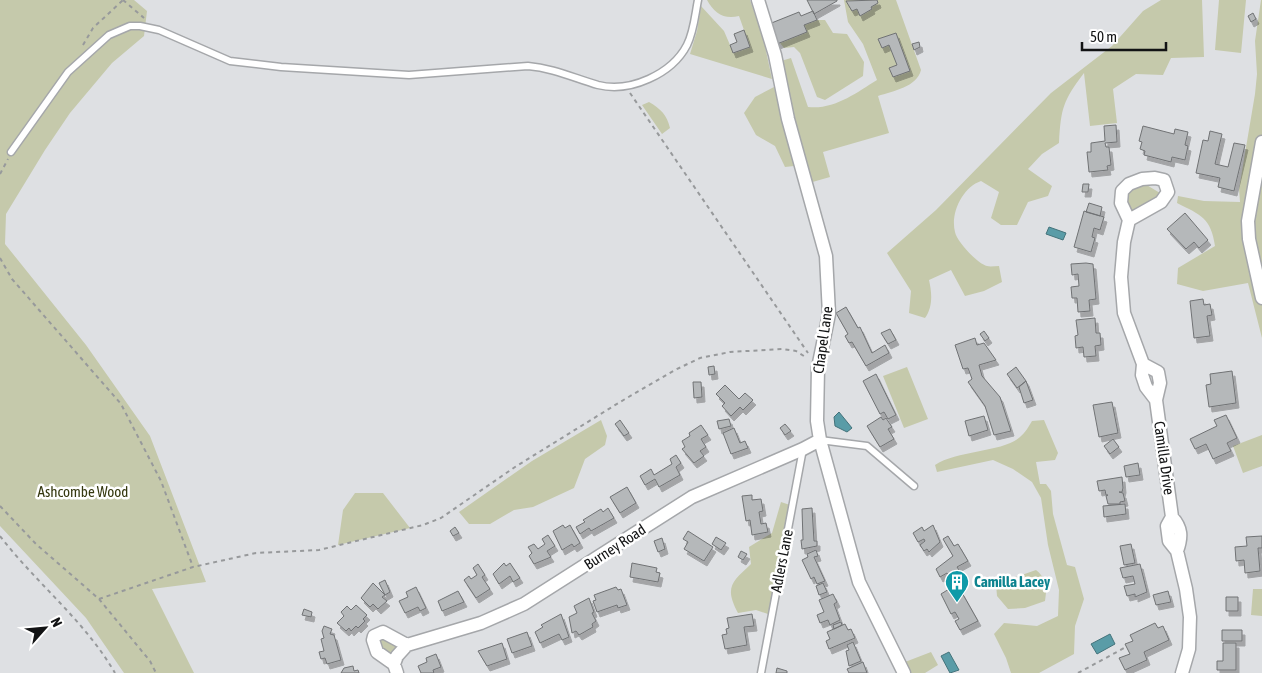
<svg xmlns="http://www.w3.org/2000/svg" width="1262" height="673" viewBox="0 0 1262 673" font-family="'Asap Condensed',sans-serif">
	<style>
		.green { fill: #c5c9ab }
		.water { fill: #5a9ca7; stroke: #44737b }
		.building { fill: #b5b8ba; stroke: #707274; filter: url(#shadow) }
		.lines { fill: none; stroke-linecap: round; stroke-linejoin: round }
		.lane-casing { stroke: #a5a7aa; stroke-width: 9 }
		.street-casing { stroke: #a5a7aa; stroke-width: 15 }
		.path { stroke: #97999b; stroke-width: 2; stroke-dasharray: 4 4; stroke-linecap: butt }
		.lane { stroke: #fff; stroke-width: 6 }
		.street { stroke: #fff; stroke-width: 12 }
		.labels { text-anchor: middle; stroke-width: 5; stroke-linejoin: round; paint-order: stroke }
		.street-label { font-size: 15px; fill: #121314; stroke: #fff }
		.park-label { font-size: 15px; fill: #353810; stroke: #fff }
		.culture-label { font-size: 15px; font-weight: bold; fill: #0d838f; stroke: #fff; text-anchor: start }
	</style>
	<defs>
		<filter id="shadow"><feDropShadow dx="3" dy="5" stdDeviation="0" flood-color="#0004"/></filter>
	</defs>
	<rect width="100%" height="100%" fill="#dee0e3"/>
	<path class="green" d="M0 0H134L147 11 144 36 112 63 70 113 45 150 6 214 5 244 86 345 150 436 206 582 152 589 194 673H124L86 618 0 526Z
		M707 0H750L763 37 772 79 690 54 697 31 701 6 724 31 730 45 737 42 734 34 744 30 739 16C724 20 714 13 707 0Z
		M844 0H896L921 70C917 87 893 91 878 96L889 133 823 152 830 177 809 183 793 120 781 61 791 58 808 107C834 110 856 93 877 80L863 44 848 22Z
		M1161 0H1202L1204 57 1171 58 1163 75 1136 74 1113 89 1117 123 1090 126 1084 73C1063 101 1061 108 1059 143L1042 154 1028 169 1052 186 1048 196 1028 202 1017 225H1001L991 218 999 192 981 181C963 187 950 213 955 232 957 242 978 264 987 266 990 267 995 266 999 266L1002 282 984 291 965 296 951 270 929 280C932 293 933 307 925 318L909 313 911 291 887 253 936 210 1051 93 1112 46 1143 11Z
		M1219 0H1246L1241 53 1215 50Z
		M1261 0H1262V338L1248 283 1203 291 1177 284 1178 268 1215 246C1211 218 1201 215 1177 203L1178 196 1204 201 1240 202 1239 189 1255 94 1257 74 1255 41Z
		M817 20H825L833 33 847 34 864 62 863 76 825 100 817 97 800 53 794 47 784 48 780 43 806 32 804 25Z
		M774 87 794 166 785 167 775 146 756 135 744 113 755 97Z
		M649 102C661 109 667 115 670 128L662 134 642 105Z
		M1145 184 1160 193 1159 199 1137 212H1130L1125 195 1131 187Z
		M907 367 928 419 904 428 883 376Z
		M601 420 607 436 605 445 585 459 574 488 533 507 514 510 490 524H469L459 512 532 461Z
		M1044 420 1058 453 1055 460 1036 462 1040 484H1046L1051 491 1053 514 1067 565 1075 567 1084 599 1075 626 1074 654 1039 673H1011L1006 658 994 634 1004 623 1037 626 1058 616 1059 590 1048 545 1041 498 1032 482 1013 469 993 460 937 472 935 465C957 450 1004 452 1020 437 1025 433 1029 426 1032 421Z
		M1262 435V466L1243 473 1233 446Z
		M355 493H383L410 528 338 545 343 510Z
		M781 502 790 505 768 614 756 610 738 613C724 587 732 582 751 564L749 547 772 533Z
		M1036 570C1047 579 1047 588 1045 601L1025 608 1008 609 997 596 996 584Z
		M1253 589H1262V616L1251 615Z
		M380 638 395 642 397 647 389 654 379 648 378 643Z
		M931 652 938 665 925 673H909L905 662Z"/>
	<path class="water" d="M1049 227 1066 233 1063 240 1046 234Z
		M839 412 852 428 847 432 835 426 834 417Z
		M1110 634 1115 644 1097 654 1091 644Z
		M949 652 959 670 950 673 941 656Z"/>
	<path class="building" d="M807 0H837V1L814 14Z
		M877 0 878 3 871 7 872 9 860 16 857 9 852 11 846 1Z
		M813 11 817 20 804 25 807 32 777 44 769 24 799 12 801 16Z
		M1253 13 1256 19 1251 22 1248 16Z
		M744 30 750 47 733 53 730 45 737 42 734 34Z
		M896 33 910 71 893 77 889 68 897 65 889 45 882 48 878 39Z
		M919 42 920 47 914 50 912 44Z
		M1116 125 1117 142 1105 143 1106 147H1109L1111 165 1107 166 1108 170 1089 172 1087 152H1091V143L1105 141 1104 126Z
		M1143 126 1174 134 1175 129 1188 132 1185 145 1188 146 1185 160 1172 157 1171 162 1144 155 1145 151 1140 149 1142 142 1139 141Z
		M1210 131 1222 134 1215 164 1228 167 1234 143 1245 145 1234 191 1218 187 1220 178 1196 173 1203 140 1208 141Z
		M1083 184H1089L1088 192H1082Z
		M1089 203 1102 207 1100 216 1086 212Z
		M1084 211 1104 217 1100 230 1094 228 1092 237 1095 238 1091 252 1074 247Z
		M1185 213 1208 240 1199 248 1194 242 1186 249 1167 229Z
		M1086 263 1093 264 1096 299 1089 300 1090 311 1078 312 1077 298H1072L1071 287 1079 286 1078 274 1072 275 1071 264Z
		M1203 299 1204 305 1210 304 1212 315 1207 316 1210 336 1194 338 1190 301Z
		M846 307 858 328 860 327 872 353 885 345 889 353 866 366 852 342 849 343 845 336 848 334 836 313Z
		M1095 318 1096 333H1100L1101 345 1095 346 1096 356 1084 357 1083 347 1076 348 1075 336 1078 335 1076 320Z
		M890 329 896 340 888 344 881 333Z
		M984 331 989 338 985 341 980 334Z
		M975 338 977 345 984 343 996 360 979 365 982 376 1000 397 1011 431 994 435 985 406 968 382 972 379 968 368 963 369 955 345Z
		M714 366 715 374 709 375 708 367Z
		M1016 367 1026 381 1017 388 1007 374Z
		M1232 371 1236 403 1209 407 1206 385 1211 384 1210 374Z
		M876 374 896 415 888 419 884 412 880 414 863 381Z
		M1026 381 1033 400 1024 403 1019 387Z
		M693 382H701L702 397 694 398Z
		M725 385 739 399 745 393 753 400 743 410 740 407 731 416 722 406 725 403 716 394Z
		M1112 402 1118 433 1099 437 1093 405Z
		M1226 415 1237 438 1227 443 1231 451 1213 459 1206 444 1195 449 1190 439 1217 426 1214 420Z
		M984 416 988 430 969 436 965 421Z
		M881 417 883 420 886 418 892 427 888 429 894 439 880 447 867 426Z
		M729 419 731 426 719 429 717 421Z
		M620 420 629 433 624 436 615 424Z
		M785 424 791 431 785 435 780 428Z
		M701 425 708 435 701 439 706 447 700 451 704 456 694 463 682 449 685 447 682 441 690 436 689 433Z
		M734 428 740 443 745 441 748 448 731 454 723 433Z
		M1113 439 1119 447 1110 454 1104 446Z
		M676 455 681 463 676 467 680 475 659 487 655 479 645 485 640 476 651 469 654 475 672 464 670 459Z
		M1138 463 1140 475 1126 477 1124 466Z
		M1122 477 1123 488 1122 492H1119L1123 493 1125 501 1120 502V504H1108L1106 496 1108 495H1106L1105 490 1099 491 1097 481Z
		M627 487 636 503 620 513 610 497Z
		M752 495V500L761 499 763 511 759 512 761 524 766 523 768 532 752 535 750 520 746 521 742 496Z
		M1125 504 1126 514 1104 517 1103 506Z
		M608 508 614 518 591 531 589 528 580 534 576 527 585 522 583 520 601 509 603 512Z
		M812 508 814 541H817V546L802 549 801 540H803L802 509Z
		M563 525 565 528 570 525 580 543 574 547 572 544 562 550 553 531Z
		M933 525 940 542 929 552 927 549 924 551 920 545 925 541 924 539 918 542 913 533 922 527 924 531Z
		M455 527 459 533 453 536 450 531Z
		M688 531 713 547 704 561 684 549 688 542 683 539Z
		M548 535 555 546 547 551 551 557 534 564 529 556 532 553 528 547 534 544 538 549 545 544 542 539Z
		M948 536 954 546 958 544 968 561 957 567 959 570 949 576 947 573 940 577 936 569 953 556 943 539Z
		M1262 536V548H1258L1260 571 1245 573 1244 560 1236 561 1235 547 1247 546 1246 537Z
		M716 537 726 543 721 550 712 544Z
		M662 538 665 549 658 552 654 541Z
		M1131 544 1135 563 1124 565 1120 546Z
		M816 550 818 556 814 557 825 581 817 584 814 577 811 579 802 560 808 557 807 554Z
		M741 551 747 554 743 560 738 557Z
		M504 563 506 566 510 563 520 578 513 582 510 576 499 584 493 574Z
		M632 563 657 568 656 572 660 573 658 582 630 577Z
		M478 564 485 575 482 577 490 589 476 598 464 580 469 576 471 579 477 575 473 568Z
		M1140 564 1147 592 1135 597V594L1127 596 1124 586 1135 584 1133 576 1123 578 1120 568Z
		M385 580 390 592 385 595 379 583Z
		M373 583 385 595 382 597 387 601 378 609 373 604 370 607 361 598Z
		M823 583 827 592 819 595 816 586Z
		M954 586 958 593 961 591 978 621 960 630 955 621 959 619 955 612 951 614 941 594Z
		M416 587 426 608 420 611 418 607 405 613 399 601 408 597 406 592Z
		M616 587 618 590 621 589 627 605 618 608 617 605 597 612 593 601 596 600 594 595Z
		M458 591 464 602 442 611 438 601Z
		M1168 591 1171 602 1156 605 1153 595Z
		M833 594 837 602 834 604 840 620 830 625 828 620 820 623 817 615 824 612 819 600Z
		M1226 597H1238V611H1226Z
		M589 598 594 612 592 613 596 621 592 624 593 627 579 635 576 631 572 633 569 617 577 613 574 606Z
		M356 605 367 615 363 619 365 621 358 628 356 626 351 631 349 628 346 631 337 623 344 616 341 612 347 606 351 610Z
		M304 609 312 612 311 617 302 615Z
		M561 614 569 637 562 640 559 634 540 643 535 632 543 627 541 625Z
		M752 614 754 626 744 627 747 645 725 649 722 635 727 634 726 629 729 628 727 618Z
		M841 622 842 625 834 629 833 625Z
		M1155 623 1158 628 1163 626 1169 640 1144 652 1147 660 1125 670 1119 658 1130 654 1125 644 1133 641 1130 635Z
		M845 624 848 630 851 629 855 638 829 649 826 641 830 639 827 632Z
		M324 626 332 629 330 634 334 635 341 660 327 664 325 658 321 659 319 652 324 651 321 639 324 638 322 631Z
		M1222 630H1242V641H1222Z
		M527 632 532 646 512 653 507 639Z
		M853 642 861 661 849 666 846 651 849 650 847 645Z
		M502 643 507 659 487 666 478 651Z
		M1223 643H1236V670H1217V661H1223Z
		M436 654 441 667 433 670 434 673H421L418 666 427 662 426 658Z
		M863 662 867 673H849L847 669Z
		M353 666 354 671 358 670 359 673H341L344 668Z
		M777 668 787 671V673H776Z"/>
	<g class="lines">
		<g class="lane-casing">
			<path id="lane" d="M11 152 68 72 109 35 130 26H140L159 30 230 61 281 67 409 75 528 66C553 68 574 78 598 85 630 93 672 74 687 45 694 31 695 15 698 0
				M820 440 867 446 914 486
				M761 673 803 449"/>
		</g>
		<g class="street-casing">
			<path id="street" d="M758 0 775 55 788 119 826 256 829 314 818 368 817 421 820 440 859 582 904 673
				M1262 142 1248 221 1249 239 1262 298
				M1129 220 1161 202 1168 192 1164 180 1155 178 1142 179 1129 184 1122 191 1121 203 1129 220 1124 242 1121 277 1124 313 1143 364 1142 375 1146 387 1156 400 1172 517 1167 526 1169 541 1177 551 1186 589 1190 617 1189 649 1182 673
				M1143 364 1158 372 1160 383 1156 400
				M1172 517C1182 528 1182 537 1177 551
				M394 664 377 652 373 640 374 636 383 632 407 645
				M397 673 394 664 397 656 407 645 481 623 524 604 692 497 803 449 820 440"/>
		</g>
		<path class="path" d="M123 0 144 18
			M83 45 93 28 123 0
			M630 93 808 353
			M0 174 8 159
			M0 258 12 279 121 404 161 481 193 567
			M0 506 36 544 99 599 150 661 156 673
			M0 536C36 583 85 621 115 673
			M99 599 193 567 256 553 319 550 423 525 441 518 515 467 620 402 675 370 700 358 730 352 782 349 796 351 807 358
			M1078 673 1126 647"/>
		<use href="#lane" class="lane"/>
		<use href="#street" class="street"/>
	</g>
	<defs>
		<g id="building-pin" transform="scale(1.25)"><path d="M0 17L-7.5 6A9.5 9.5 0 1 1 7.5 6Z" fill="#0f9aa8" stroke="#fff"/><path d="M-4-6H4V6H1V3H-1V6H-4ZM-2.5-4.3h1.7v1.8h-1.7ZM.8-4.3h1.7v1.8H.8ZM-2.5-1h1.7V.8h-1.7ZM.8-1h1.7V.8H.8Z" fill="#fff"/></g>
	</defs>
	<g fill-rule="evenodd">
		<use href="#building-pin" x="957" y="582"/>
	</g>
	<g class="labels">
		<g class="street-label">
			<text transform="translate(823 340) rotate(-82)" y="5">Chapel Lane</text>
			<text transform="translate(1164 458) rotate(82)" y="5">Camilla Drive</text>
			<text transform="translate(615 547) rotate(-33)" y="5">Burney Road</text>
			<text transform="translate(782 561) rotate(-79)" y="5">Adlers Lane</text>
		</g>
		<g class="park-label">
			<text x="83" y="497">Ashcombe Wood</text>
		</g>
		<g class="culture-label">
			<text x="974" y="587">Camilla Lacey</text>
		</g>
	</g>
	<g transform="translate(45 628) rotate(63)" stroke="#ffffff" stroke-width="4" paint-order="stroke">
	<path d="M0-4L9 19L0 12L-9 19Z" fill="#121314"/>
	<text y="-8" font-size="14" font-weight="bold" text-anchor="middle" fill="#121314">N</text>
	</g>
	<path d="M1082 42v8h84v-8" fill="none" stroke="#121314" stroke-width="2.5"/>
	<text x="1090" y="42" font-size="15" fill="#121314" stroke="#ffffff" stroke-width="4" paint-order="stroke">50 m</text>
</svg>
